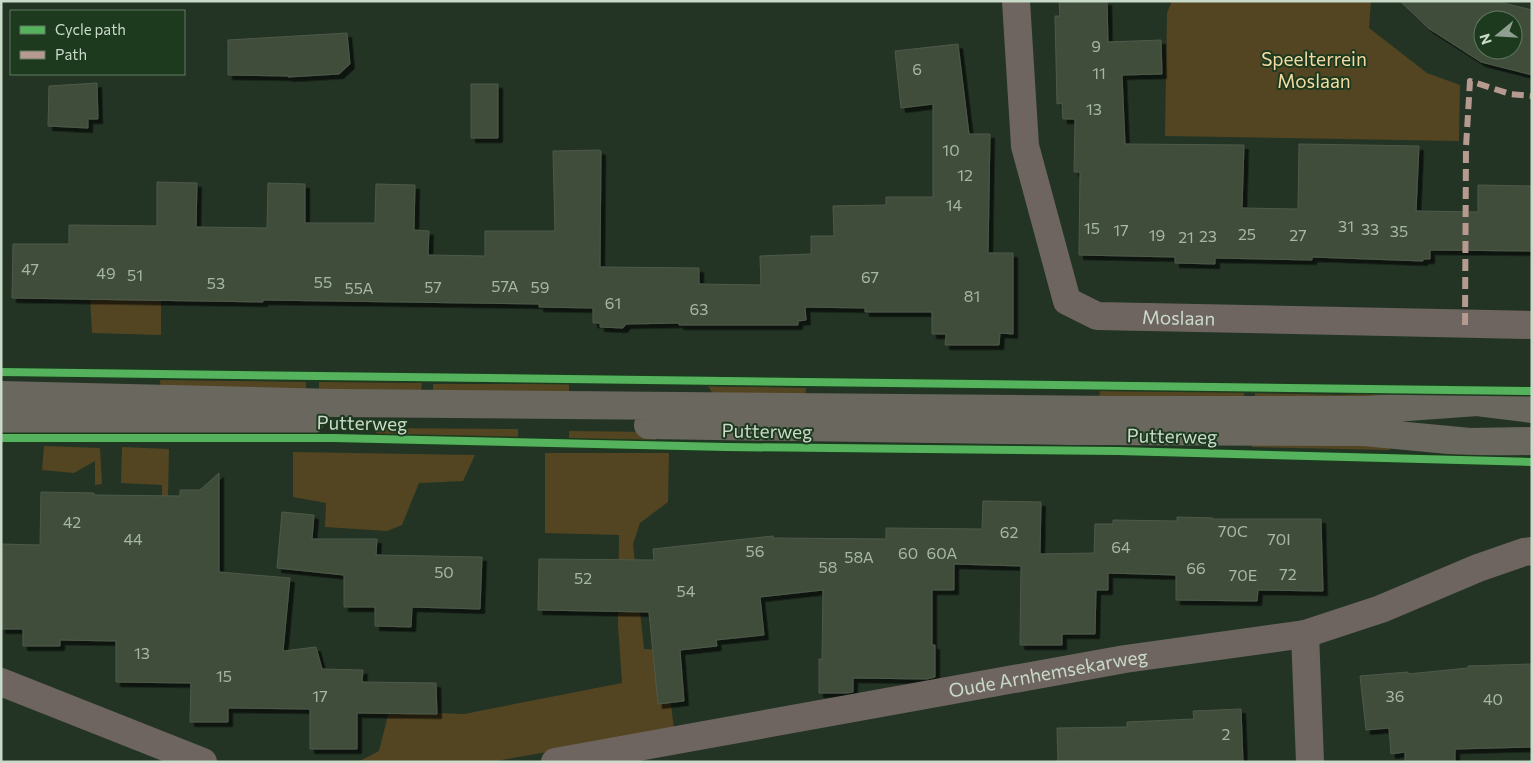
<svg xmlns="http://www.w3.org/2000/svg" width="1533" height="763" viewBox="0 0 1533 763" font-family="Commissioner,sans-serif">
	<style>
		.green { fill: #534521 }
		.building { fill: #414e3a; stroke: #4e594a; fill-rule: evenodd; filter: url(#shadow) }
		.lines { fill: none; stroke-linecap: round; stroke-linejoin: round }
		.minor { stroke: #6f6560; stroke-width: 28 }
		.major { stroke: #6a675e; stroke-width: 28 }
		.quiet { stroke: #b69a8f; stroke-width: 6; stroke-dasharray: 12 6; stroke-linecap: butt }
		.cycleway-casing { stroke: #1d3a1f; stroke-width: 11 }
		.cycleway { stroke: #56b35d; stroke-width: 8 }
		.labels { text-anchor: middle; stroke-width: 4; stroke-linejoin: round; paint-order: stroke }
		.number-label { font-size: 16px; fill: #a7b7a5 }
		.park-label { font-size: 19px; fill: #f5dba3; stroke: #1d3a1f }
		.street-label { font-size: 19px; fill: #c9dac9; stroke: #1d3a1f }
	</style>
	<defs>
		<filter id="shadow"><feDropShadow dx="4.5" dy="4.5" stdDeviation="0" flood-color="#0009"/></filter>
	</defs>
	<rect width="100%" height="100%" fill="#233425"/>
	<path class="green" d="M1172 1H1371L1369 28 1427 73 1460 85 1459 141 1165 136 1167 13Z
		M90 296 161 300V335L92 333Z
		M160 380 306 382V390L161 389Z
		M319 382 422 383 421 391 319 390Z
		M433 384H569V392L433 391Z
		M708 386 806 388 805 395 713 394Z
		M1100 391 1244 392V401L1099 398Z
		M1391 392 1392 398 1255 400V393L1341 395Z
		M376 428 518 429V437L376 436Z
		M569 431 655 432 656 440 569 439Z
		M1252 440 1388 446 1390 450 1252 447Z
		M44 446 100 448 102 484 95 485V461L74 473 42 470Z
		M122 447 169 449 166 593 161 586 162 485 121 483Z
		M293 452 475 455 463 481 419 483 402 525 387 531 325 527 326 503 293 497Z
		M545 453H669L668 502 640 523 633 544 644 649 665 650 674 730 490 762H358L379 751 389 711 464 714 622 683 618 625 619 535 545 533Z"/>
	<path class="building" d="M1059 1H1107L1108 42 1161 40 1162 74 1122 75 1125 144 1244 145 1242 208 1298 209 1299 144 1419 146 1416 211 1478 212V185L1532 186V251L1430 250V259H1423V261L1312 257V260L1215 258V264L1175 263V257L1079 255 1080 172H1074L1075 119H1063L1062 103 1057 104 1055 16H1060Z
		M1400 1H1495L1532 10V75L1481 62 1428 28ZM1483 20H1513V50H1483Z
		M347 33 350 64 339 74 288 77V76L228 75V40Z
		M958 44 969 134H990L988 253H1013V334L1000 333 999 345H945L946 334H932V312H865V308L805 307 806 320 798 321V325H679V323L626 324 623 328 600 327V323H593V308L539 307V304L263 300V302L12 298 13 244H69V225L157 226V182L197 183 196 227 267 228 268 183 305 184V223H375L376 184 415 185 414 230 429 231 428 255 485 256V231H555L553 151 599 150 601 151 600 267 699 268V284L761 285 760 256 811 254V236H834L833 206 886 205V197H933V104L901 108 895 51Z
		M97 83 98 119H88V128L48 126 49 86Z
		M471 84H498V138H471Z
		M219 473V572L290 578 283 651 316 647 322 669 363 670 362 682 436 683 437 714 357 713V749H310V709L228 708V722H190L191 683 116 682V641L60 640V646H23V629H1V544L40 545 41 492 94 493V495L180 496V490H200Z
		M983 501 1041 502 1040 554 1094 553 1095 524H1113V520L1177 521V517L1213 518 1212 519H1321L1323 591 1258 590 1257 601 1176 600V575L1108 573V590H1096L1095 634H1062V645H1020L1021 566 954 564V590H932V645H935V677L927 679 853 678V692L847 693H819V659H822L823 590 760 597 764 635 716 640 717 646 680 650 684 701 658 704 649 612 538 610 539 559 654 560 653 549 773 536V538L886 539V528L982 529Z
		M282 512 314 515 312 539H377L376 555 482 557 480 609 412 607 411 627 375 626V607H344V575L277 568Z
		M1532 664V747L1455 749V762H1405V752L1391 754 1389 728 1366 730 1360 676 1408 672V674L1468 668V666Z
		M1241 709 1243 762H1058L1057 728 1127 727V722L1194 719 1193 711Z"/>
	<g class="lines">
		<g class="minor">
			<path id="s1" d="M1016 1 1025 146 1067 301 1097 316 1532 325"/>
			<path d="M1305 634 1310 762"/>
			<path d="M1 682 203 762"/>
			<path id="s2" d="M555 762 1125 659 1305 634 1381 609 1478 568 1524 552 1532 551"/>
		</g>
		<path class="major" d="M1 395 336 403 1116 410H1366L1477 402 1532 409
			M1 421H310
			M648 425 1072 431 1364 432 1470 442 1532 441"/>
		<path class="quiet" d="M1465 325 1466 147 1470 81 1510 94 1532 96"/>
		<g class="cycleway-casing">
			<path id="cycleway" d="M1 372 1532 391
				M1 438H334L726 447 1118 451 1532 462"/>
		</g>
		<use href="#cycleway" class="cycleway"/>
	</g>
	<g class="labels">
		<g class="number-label">
			<text x="1096" y="52">9</text>
			<text x="917" y="75">6</text>
			<text x="1099" y="79">11</text>
			<text x="1094" y="115">13</text>
			<text x="951" y="156">10</text>
			<text x="965" y="181">12</text>
			<text x="954" y="211">14</text>
			<text x="1346" y="232">31</text>
			<text x="1092" y="234">15</text>
			<text x="1370" y="235">33</text>
			<text x="1121" y="236">17</text>
			<text x="1399" y="237">35</text>
			<text x="1247" y="240">25</text>
			<text x="1157" y="241">19</text>
			<text x="1298" y="241">27</text>
			<text x="1208" y="242">23</text>
			<text x="1186" y="243">21</text>
			<text x="30" y="275">47</text>
			<text x="106" y="279">49</text>
			<text x="135" y="281">51</text>
			<text x="870" y="283">67</text>
			<text x="323" y="288">55</text>
			<text x="216" y="289">53</text>
			<text x="505" y="292">57A</text>
			<text x="433" y="293">57</text>
			<text x="540" y="293">59</text>
			<text x="359" y="294">55A</text>
			<text x="972" y="302">81</text>
			<text x="613" y="309">61</text>
			<text x="699" y="315">63</text>
			<text x="72" y="528">42</text>
			<text x="1233" y="537">70C</text>
			<text x="1009" y="538">62</text>
			<text x="133" y="545">44</text>
			<text x="1279" y="545">70I</text>
			<text x="1121" y="553">64</text>
			<text x="755" y="557">56</text>
			<text x="908" y="559">60</text>
			<text x="942" y="559">60A</text>
			<text x="859" y="563">58A</text>
			<text x="828" y="573">58</text>
			<text x="1196" y="574">66</text>
			<text x="444" y="578">50</text>
			<text x="1288" y="580">72</text>
			<text x="1243" y="581">70E</text>
			<text x="583" y="584">52</text>
			<text x="686" y="597">54</text>
			<text x="142" y="659">13</text>
			<text x="224" y="682">15</text>
			<text x="320" y="702">17</text>
			<text x="1395" y="702">36</text>
			<text x="1493" y="705">40</text>
			<text x="1226" y="740">2</text>
		</g>
		<g class="park-label">
			<text x="1314" y="66">Speelterrein<tspan x="1314" dy="22">Moslaan</tspan></text>
		</g>
		<g class="street-label">
			<text dy="7" stroke="none"><textPath href="#s1" startOffset="421">Moslaan</textPath></text>
			<text transform="translate(362 423) rotate(1)" y="7">Putterweg</text>
			<text transform="translate(767 431) rotate(1)" y="7">Putterweg</text>
			<text transform="translate(1172 436) rotate(1)" y="7">Putterweg</text>
			<text dy="7" stroke="none"><textPath href="#s2" startOffset="501">Oude Arnhemsekarweg</textPath></text>
		</g>
	</g>
	<rect width="1533" height="763" fill="none" stroke="#c9dac9" stroke-width="5"/>
	<rect x="10" y="10" width="175" height="65" fill="#1d3a1f" stroke="#627a63"/>
	<rect x="20" y="26" width="25" height="8" fill="#56b35d" stroke="#627a63"/>
	<text x="55" y="35" font-size="15" fill="#c9dac9">Cycle path</text>
	<rect x="20" y="51" width="25" height="8" fill="#b69a8f" stroke="#627a63"/>
	<text x="55" y="60" font-size="15" fill="#c9dac9">Path</text>
	<g transform="translate(1498 35) rotate(252)"><circle r="24" fill="#1d3a1f" stroke="#627a63"/>
	<path d="M0-4L9 19L0 12L-9 19Z" fill="#8fa090"/>
	<text y="-8" font-size="14" font-weight="bold" text-anchor="middle" fill="#c9dac9">N</text>
	</g>
</svg>
